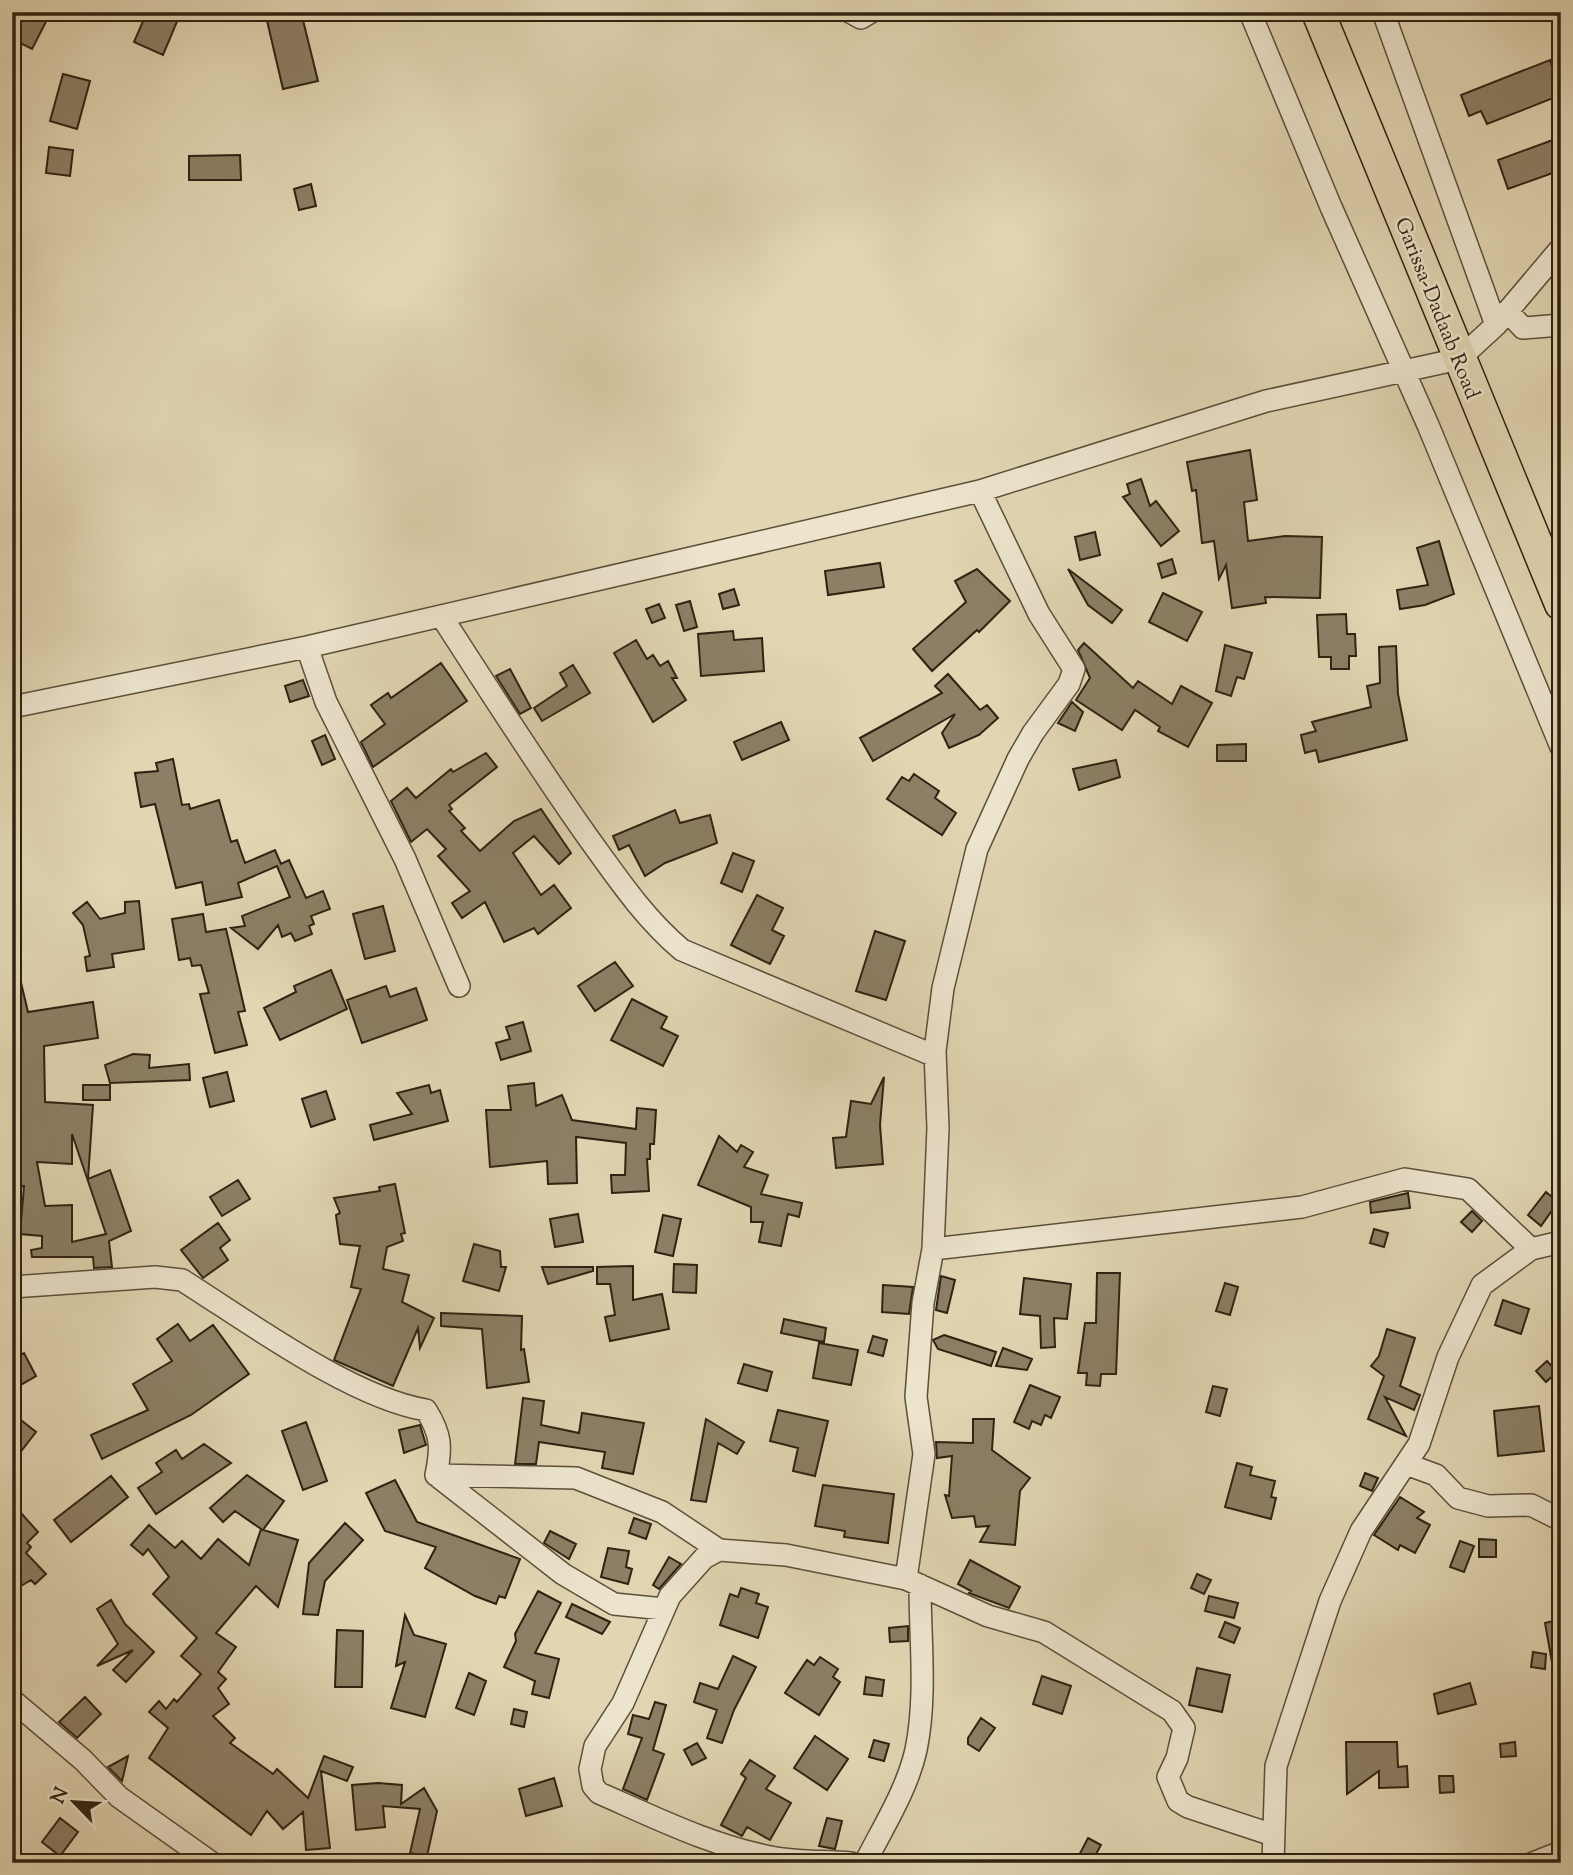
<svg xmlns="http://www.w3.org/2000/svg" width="1573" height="1875" viewBox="0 0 1573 1875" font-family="'Sorts Mill Goudy',serif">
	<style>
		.building { fill: #8c7f65; stroke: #2f2212; stroke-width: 2; fill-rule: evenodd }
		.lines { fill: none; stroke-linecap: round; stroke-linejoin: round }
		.minor-casing { stroke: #5c4f3a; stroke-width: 24 }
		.highway-casing { stroke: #2f2212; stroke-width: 35 }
		.minor { stroke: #ece4cd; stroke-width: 21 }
		.highway { stroke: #e1d5b2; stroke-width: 32 }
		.labels { text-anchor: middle; stroke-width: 5; stroke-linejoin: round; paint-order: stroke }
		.street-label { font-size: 21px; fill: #2f2212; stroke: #ece4cd }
	</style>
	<rect width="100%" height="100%" fill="#e1d5b2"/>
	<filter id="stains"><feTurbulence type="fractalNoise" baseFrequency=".00286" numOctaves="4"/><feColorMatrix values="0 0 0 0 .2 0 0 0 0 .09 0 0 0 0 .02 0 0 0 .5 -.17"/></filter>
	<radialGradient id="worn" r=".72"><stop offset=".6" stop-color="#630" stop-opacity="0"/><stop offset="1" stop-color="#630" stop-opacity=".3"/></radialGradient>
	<path class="building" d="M12 12H51L32 49 12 39Z
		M147 12H181L163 55 134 42Z
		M265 12H301L318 81 283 89Z
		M1550 60 1561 95 1487 124 1481 111 1469 116 1461 95Z
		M63 74 90 81 77 129 50 121Z
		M1561 137V170L1508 189 1498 160Z
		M49 147 73 150 70 176 46 173Z
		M240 155 241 180H189V156Z
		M311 184 316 206 299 210 294 189Z
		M1250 450 1257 500 1244 502 1248 541 1285 536 1322 537 1320 598 1265 597 1266 603 1232 608 1226 565 1219 579 1214 541 1202 543 1196 490 1192 491 1187 462Z
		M1141 479 1150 506 1156 501 1179 531 1161 546 1123 497 1130 494 1127 484Z
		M1095 532 1100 555 1080 560 1075 537Z
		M1439 541 1454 594 1425 605 1400 609 1397 590 1428 585 1417 548Z
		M1172 559 1176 573 1162 578 1158 564Z
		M880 563 884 587 828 595 825 571Z
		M977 569 1010 601 979 632 977 630 932 671 913 649 966 602 955 581Z
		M1068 569 1122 610 1112 623 1088 605Z
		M734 589 739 605 723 609 719 594Z
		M1163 593 1202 612 1187 641 1149 622Z
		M690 601 697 627 684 631 676 605Z
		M659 604 665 618 652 623 646 609Z
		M1346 614 1347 634H1355L1356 656H1349V669H1331V657H1319L1317 615Z
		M733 631 734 640 762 638 764 671 701 676 698 634Z
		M636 640 647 659 653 655 660 666 668 661 677 678H672L686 700 653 722 614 653Z
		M1084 643 1133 688 1138 681 1172 704 1181 686 1212 703 1188 747 1158 731 1160 727 1135 710 1122 730 1076 700 1090 678 1078 650Z
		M1225 645 1252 653 1244 679 1237 677 1231 696 1216 691Z
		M1396 646 1398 694 1407 740 1319 762 1316 750 1305 753 1301 735 1316 731 1312 722 1371 707 1367 686 1380 683 1379 647Z
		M441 663 467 701 373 767 361 742 385 724 371 705 388 693 391 698Z
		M573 665 590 693 542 721 534 708 567 686 560 673Z
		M510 669 531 708 520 714 496 676Z
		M948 674 980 710 987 705 998 718 979 735 949 748 942 733 955 714 873 761 860 738 942 693 935 686Z
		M303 680 309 696 290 702 285 686Z
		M1072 702 1083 712 1075 731 1058 723Z
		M781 722 789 740 742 760 734 742Z
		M325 735 335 759 322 765 312 741Z
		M1246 744V761H1217V745Z
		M486 753 497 767 449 805 452 809 449 811 465 828 461 831 480 851 514 821 541 809 571 853 559 864 534 836 513 853 541 895 554 885 571 908 538 934 534 928 504 942 485 902 462 918 452 903 470 891 438 856 446 849 427 829 411 842 391 801 407 788 416 798 451 769 453 772Z
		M173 759 182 805 189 804 190 809 219 800 231 842 237 840 245 863 275 850 281 864 289 860 306 898 323 891 330 909 311 916 314 924 309 926 312 934 295 941 291 933 282 937 278 925 258 949 231 928 245 926 242 916 290 897 277 866 238 883 242 897 206 905 202 882 176 888 155 804 141 807 135 773 158 771 156 763Z
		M1116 760 1120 777 1079 790 1073 769Z
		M914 774 939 791 935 798 956 813 942 835 887 799 902 777 909 781Z
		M675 810 680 823 710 815 717 843 665 863 645 876 629 845 619 850 613 836Z
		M733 853 754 861 742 892 721 883Z
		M757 895 783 908 772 930 784 936 770 964 731 945Z
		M139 901 144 949 112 954 114 967 87 971 85 957 90 956 83 925 73 913 87 902 100 919 125 913V902Z
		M383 906 395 951 365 959 353 914Z
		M203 914 206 932 226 929 245 1011 238 1012 247 1045 215 1053 200 994 209 993 201 965 192 966 190 958 179 960 172 919Z
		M875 931 905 941 886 1000 856 991Z
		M615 962 633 986 595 1011 578 986Z
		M18 970 28 1012 93 1002 98 1038 44 1046 45 1102 93 1105 88 1179 110 1170 131 1231 109 1241 112 1267 94 1268 93 1257H32L31 1250 42 1248V1236L20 1234 24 1186 12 1188 19 1084 18 1028 12 1029V971ZM72 1134 106 1234 72 1242V1205L45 1206 37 1162 72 1164Z
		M331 970 347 1009 280 1040 264 1008 296 992 294 986Z
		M386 986 390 997 416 988 427 1020 362 1043 347 1000Z
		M632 999 667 1017 661 1028 678 1036 663 1066 611 1040Z
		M523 1022 531 1051 501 1060 496 1043 510 1039 506 1027Z
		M133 1054 150 1055 149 1068 189 1064 190 1080 110 1083 105 1065Z
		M227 1072 234 1101 210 1107 203 1078Z
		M884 1077 880 1125 883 1164 836 1168 833 1138 846 1137 851 1101 871 1104Z
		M534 1083 536 1106 562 1095 572 1120 636 1129 637 1108 656 1110 654 1144H650V1159H647L649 1191 612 1193 611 1175H625L626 1143 576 1137 577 1183 548 1184 547 1161 490 1167 486 1110H511L508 1086Z
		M83 1085H110V1100H83Z
		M429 1085 431 1093 440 1090 448 1121 374 1140 370 1125 412 1114 397 1093Z
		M326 1091 335 1119 311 1127 302 1099Z
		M719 1136 737 1152 741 1145 753 1152 744 1167 768 1175 761 1194 802 1203 799 1217 788 1214 781 1246 759 1242 763 1222H751V1207L698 1185Z
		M238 1180 250 1199 222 1216 210 1197Z
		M395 1184 405 1233 401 1234 403 1241 387 1247 383 1269 409 1275 402 1302 434 1318 420 1348 418 1328 393 1386 334 1360 361 1289 351 1287 360 1246 340 1244 336 1215 340 1213 334 1198 380 1191 379 1187Z
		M1546 1192 1558 1202 1541 1226 1528 1215Z
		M1408 1193 1410 1208 1371 1213 1370 1202Z
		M1472 1211 1482 1221 1472 1232 1461 1222Z
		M578 1214 583 1242 555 1247 550 1219Z
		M663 1215 681 1219 673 1256 655 1252Z
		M218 1223 230 1240 220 1248 228 1260 203 1278 181 1250Z
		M1374 1229 1388 1233 1384 1247 1370 1243Z
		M474 1244 500 1251 501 1267H506L499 1291 463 1281Z
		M674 1264 697 1265 696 1293 673 1292Z
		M633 1266V1300L662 1294 669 1329 610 1341 605 1317 615 1315 610 1284H597V1267Z
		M542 1267H593V1271L548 1284Z
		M1097 1273H1120L1116 1374H1101L1100 1386 1086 1385 1087 1373H1078L1085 1323H1096Z
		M941 1276 955 1280 947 1313 936 1310Z
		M1024 1278 1071 1284 1067 1319 1054 1318 1055 1347 1041 1348 1040 1316 1020 1314Z
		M1225 1283 1238 1287 1230 1315 1216 1311Z
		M883 1285 913 1287 909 1314 882 1312Z
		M1503 1300 1529 1309 1521 1334 1495 1325Z
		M441 1313 522 1316 521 1350 524 1349 529 1382 487 1388 482 1329 441 1326Z
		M784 1319 826 1328 824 1342 781 1333Z
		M178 1324 190 1341 213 1325 249 1374 191 1415 102 1459 91 1435 148 1410 133 1384 172 1361 157 1339Z
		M1387 1329 1415 1338 1400 1386 1420 1395 1414 1410 1385 1397 1406 1436 1368 1419 1384 1376 1371 1366 1379 1356Z
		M944 1335 996 1352 991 1366 938 1349 933 1340Z
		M873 1336 887 1340 883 1356 868 1352Z
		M819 1343 858 1350 851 1385 813 1378Z
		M1003 1348 1032 1359 1027 1370 996 1366Z
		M24 1353 36 1376 12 1390V1359Z
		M1547 1361 1557 1372 1546 1382 1536 1371Z
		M744 1364 772 1372 767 1391 738 1383Z
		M1030 1385 1060 1397 1051 1418 1045 1415 1041 1425 1032 1421 1029 1429 1014 1422Z
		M1213 1386 1227 1389 1220 1416 1206 1412Z
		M523 1398 544 1401 541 1425 579 1433 582 1413 644 1423 633 1474 602 1468 605 1452 539 1442 536 1464H515Z
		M1539 1406 1544 1451 1498 1456 1494 1411Z
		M778 1410 828 1421 815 1476 793 1471 798 1448 770 1441Z
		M12 1413 36 1432 12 1463Z
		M706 1419 744 1442 737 1454 718 1443 706 1502 691 1500Z
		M973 1419H994L992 1450 1030 1478 1020 1491 1015 1545 980 1542 989 1526 976 1527 974 1516 952 1518 945 1495 949 1496 952 1456 937 1458 936 1442 973 1443Z
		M306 1422 327 1481 303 1490 282 1431Z
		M420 1425 426 1445 404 1453 399 1430Z
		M204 1444 231 1463 156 1514 138 1488 162 1472 156 1463 176 1450 182 1459Z
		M1237 1463 1252 1467 1250 1475 1275 1481 1271 1497 1276 1498 1271 1519 1225 1507Z
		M1365 1473 1378 1478 1372 1491 1360 1486Z
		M247 1475 284 1501 263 1530 298 1540 278 1607 256 1586 216 1633 236 1647 218 1672 226 1679 218 1688 229 1704 213 1716 235 1738 230 1743 273 1774 277 1769 308 1798 324 1756 353 1767 347 1781 321 1771 330 1848 306 1850 303 1812 283 1829 267 1811 251 1835 149 1758 168 1728 149 1712 159 1701 166 1709 174 1699 177 1702 201 1674 181 1656 197 1638 153 1594 169 1577 148 1549 143 1555 131 1545 149 1525 175 1548 182 1541 201 1559 218 1539 249 1565 261 1529 235 1511 223 1522 210 1508Z
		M111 1476 128 1497 71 1542 54 1520Z
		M395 1480 417 1522 520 1559 505 1598 499 1596 496 1604 475 1596 425 1568 436 1547 385 1531 366 1493Z
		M823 1485 894 1494 888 1543 844 1537 845 1531 815 1526Z
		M1400 1497 1424 1512 1417 1518 1430 1525 1415 1553 1400 1545 1398 1550 1374 1535Z
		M12 1503 38 1532 27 1543 31 1547 26 1553 46 1574 35 1584 31 1580 21 1586 12 1571Z
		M634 1518 651 1524 646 1539 629 1533Z
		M345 1523 363 1540 325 1581 318 1615 303 1614 309 1563Z
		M550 1531 576 1544 569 1559 544 1543Z
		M1479 1539 1496 1540V1557H1479Z
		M1460 1541 1474 1546 1464 1572 1450 1567Z
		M608 1548 629 1551 626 1567 632 1569 628 1584 601 1577Z
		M669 1557 681 1564 659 1589 653 1585Z
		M970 1560 1020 1587 1009 1608 969 1593 971 1591 958 1584Z
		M1197 1574 1211 1580 1204 1594 1191 1588Z
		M741 1588 759 1594 756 1603 768 1607 758 1638 720 1625 730 1594 738 1597Z
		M538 1591 561 1603 535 1653 559 1659 549 1698 532 1694 535 1681 504 1667 516 1641 515 1634Z
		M1209 1596 1238 1603 1234 1618 1205 1611Z
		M111 1600 125 1624 154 1652 126 1682 113 1670 133 1650 97 1666 118 1644 97 1609Z
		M572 1604 610 1622 602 1634 566 1617Z
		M405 1615 414 1635 446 1644 425 1717 391 1708 405 1662 396 1666Z
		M1561 1619V1667L1553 1668 1545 1623Z
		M1225 1622 1240 1628 1234 1643 1219 1637Z
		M908 1626V1641L890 1642 889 1628Z
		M337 1630 363 1631 362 1687H335Z
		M1533 1652 1546 1654 1545 1669 1531 1667Z
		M733 1656 756 1667 734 1710 722 1743 707 1738 717 1710 694 1702 700 1683 718 1689Z
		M820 1657 838 1669 833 1677 840 1682 819 1715 785 1693 807 1660 814 1665Z
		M1197 1668 1230 1675 1222 1712 1189 1705Z
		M469 1673 486 1681 474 1715 456 1708Z
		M1042 1676 1071 1686 1062 1714 1033 1704Z
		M866 1677 884 1680 882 1696 864 1694Z
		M1470 1683 1476 1704 1438 1714 1434 1694Z
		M85 1697 101 1714 77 1738 59 1722Z
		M655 1702 666 1705 653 1750 664 1754 647 1800 623 1789 642 1738 628 1734 633 1715 649 1719Z
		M514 1709 527 1712 524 1727 511 1724Z
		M981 1718 995 1728 979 1751 968 1744V1738Z
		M815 1736 848 1759 827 1790 794 1768Z
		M874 1740 889 1744 884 1761 869 1757Z
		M1346 1742H1397L1398 1767 1407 1766 1408 1787 1379 1788V1771L1347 1794Z
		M1515 1742 1516 1756 1501 1757 1500 1744Z
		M697 1743 706 1758 692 1765 684 1750Z
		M128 1756 122 1781 108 1767Z
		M750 1760 775 1776 766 1789 791 1803 770 1840 747 1827 742 1836 721 1825 746 1778 741 1774Z
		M1439 1776H1453L1454 1792 1440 1793Z
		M554 1778 562 1806 526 1816 519 1789Z
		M378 1783 402 1785 401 1804 424 1788 437 1811 427 1856 410 1853 420 1809 383 1806 385 1827 356 1830 352 1785Z
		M60 1818 78 1832 60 1856 42 1842Z
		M827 1818 842 1821 835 1849 819 1846Z
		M1088 1838 1101 1845 1091 1863H1075Z"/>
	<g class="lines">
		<g class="minor-casing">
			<path id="minor" d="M850 12 861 18 871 12
				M1250 12 1331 207 1428 425 1561 747
				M1383 12 1496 325
				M1507 311 1523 328 1561 325
				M442 617C489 690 536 764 587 836 616 876 643 917 682 950L935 1056
				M307 647 326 702 405 859 459 986
				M12 707 307 647 980 491 1266 401 1459 359 1496 325 1561 248
				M933 1249 1302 1207 1405 1179 1468 1189 1531 1249 1561 1242
				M12 1287 155 1277 182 1280C247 1321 352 1398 426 1410 441 1434 442 1447 436 1475
				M1406 1464 1436 1475 1458 1498 1488 1506 1531 1505 1561 1520
				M436 1475 576 1478 662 1512 719 1550
				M436 1475 563 1574 614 1604 664 1609
				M906 1579 924 1454 916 1397 923 1303 933 1249 938 1128 935 1051 943 988 977 849 1018 759 1033 733 1069 684 1074 669 1039 614 980 491
				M12 1700 83 1760 119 1797 212 1863
				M851 1863C826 1861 800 1862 776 1858 714 1847 656 1818 599 1793L593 1786 590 1769 595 1746 623 1703 670 1596 704 1558 719 1550 786 1555 906 1579 988 1616 1044 1632 1172 1711 1184 1728 1177 1758 1168 1777 1178 1801 1188 1807 1273 1835
				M865 1863C883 1827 907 1790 916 1750 927 1696 920 1640 920 1585
				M1273 1863 1276 1766 1330 1601 1361 1531 1419 1444 1448 1357 1482 1285 1531 1249
				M1533 1863 1561 1852"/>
		</g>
		<g class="highway-casing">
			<path id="highway" d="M1318 12 1561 604"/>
		</g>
		<use href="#minor" class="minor"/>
		<use href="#highway" class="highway"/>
	</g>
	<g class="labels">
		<g class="street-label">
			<text transform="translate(1438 308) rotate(68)" y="7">Garissa-Dadaab Road</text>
		</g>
	</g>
	<rect width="1573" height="1875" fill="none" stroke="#e1d5b2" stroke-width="42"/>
	<rect x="14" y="14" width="1545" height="1847" fill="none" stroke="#2f2212" stroke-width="3.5"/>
	<rect x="21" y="21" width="1531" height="1833" fill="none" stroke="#2f2212" stroke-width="2"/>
	<g transform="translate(74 1802) rotate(295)" stroke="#ece4cd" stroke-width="5" paint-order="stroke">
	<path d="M0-5L12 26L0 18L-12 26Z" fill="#2f2212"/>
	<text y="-10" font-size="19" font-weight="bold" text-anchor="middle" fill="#2f2212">N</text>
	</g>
	<rect width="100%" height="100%" filter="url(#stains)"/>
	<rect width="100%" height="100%" fill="url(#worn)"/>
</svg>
